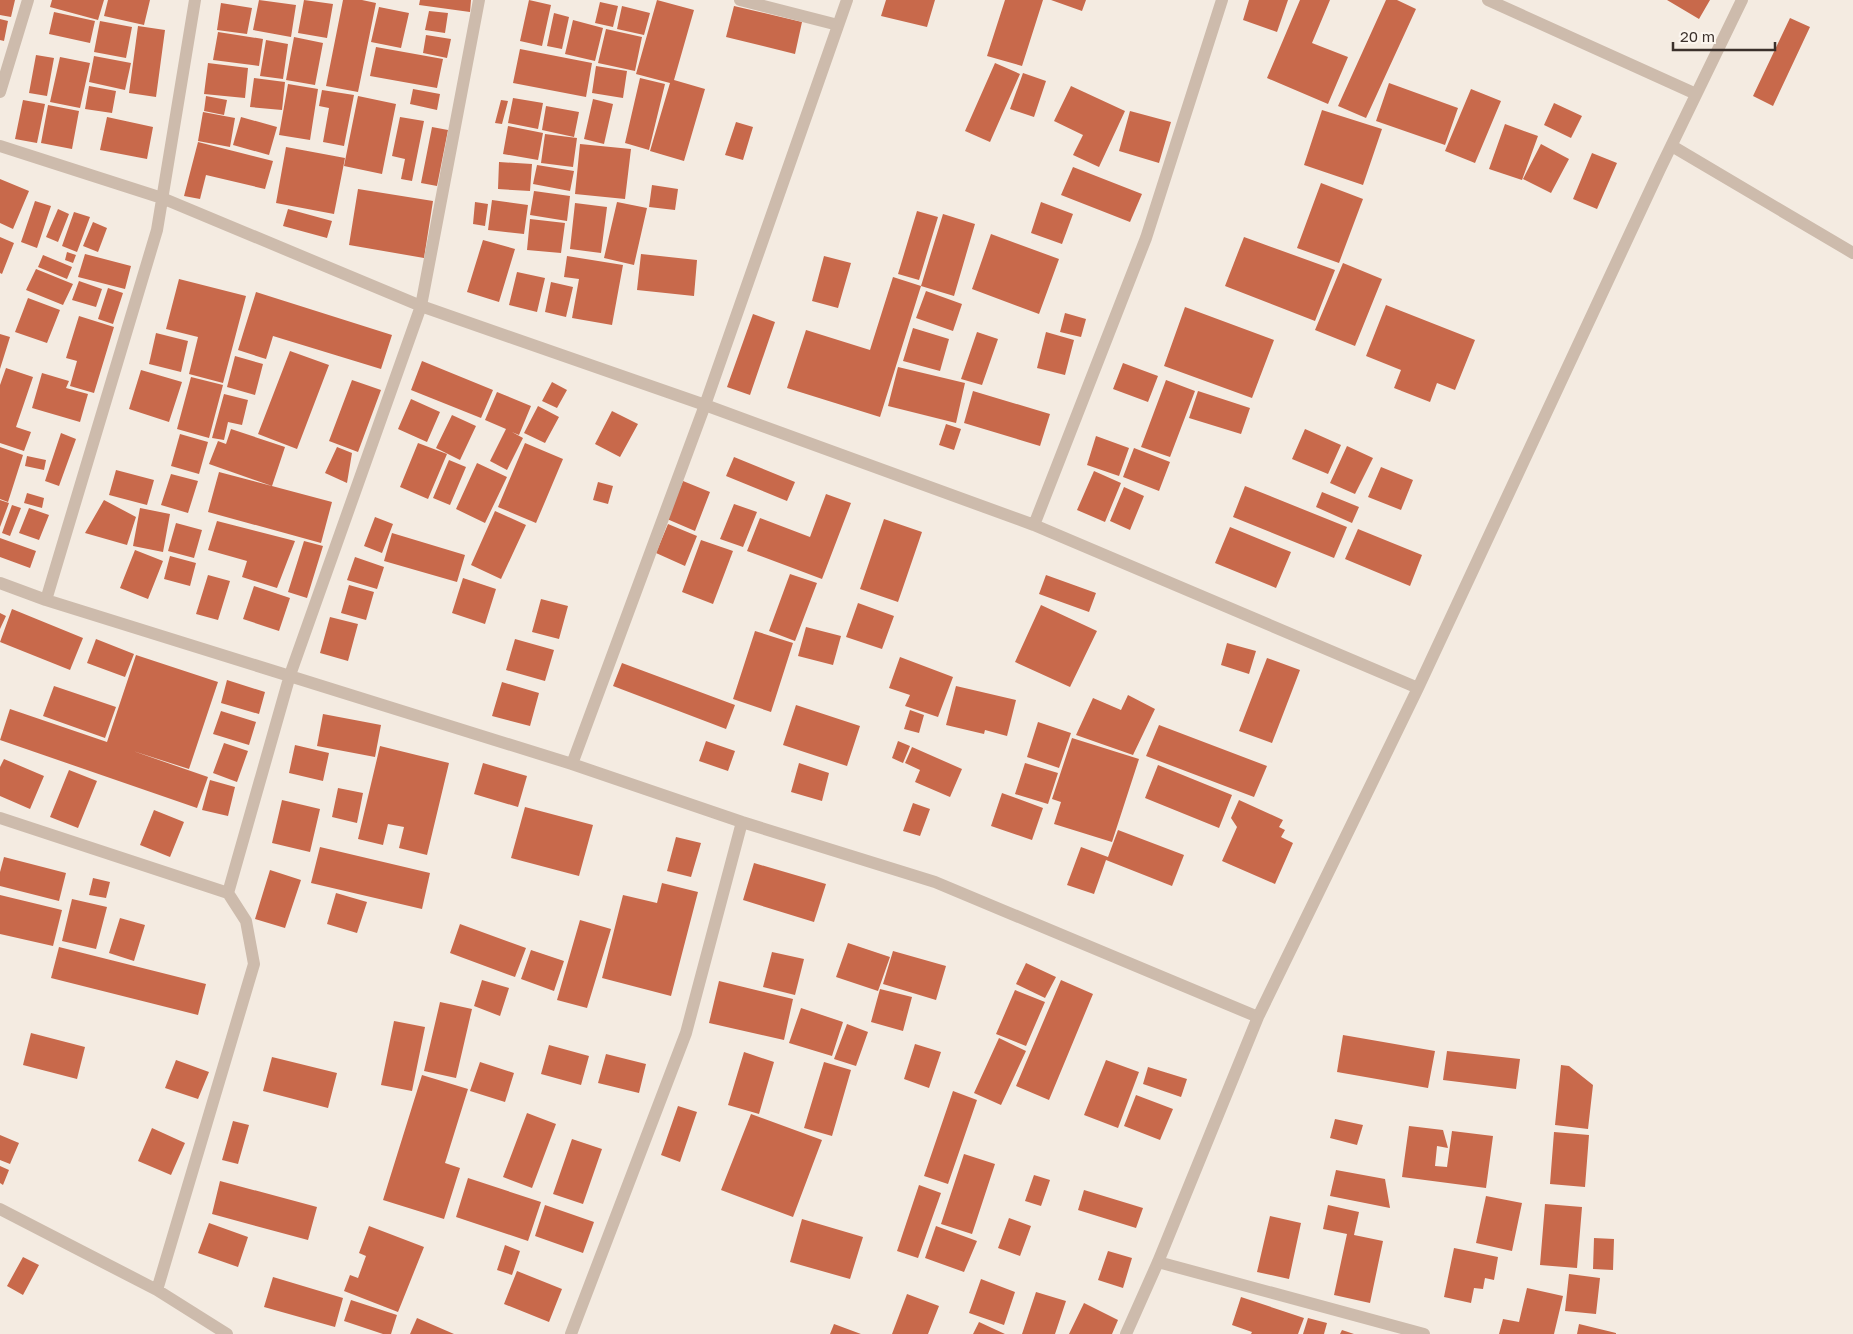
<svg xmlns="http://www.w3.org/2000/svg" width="1853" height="1334" viewBox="0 0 1853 1334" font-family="'Golos Text',sans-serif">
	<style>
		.building { fill: #c8694b }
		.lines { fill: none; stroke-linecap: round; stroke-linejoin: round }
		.minor { stroke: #cdbbac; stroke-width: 12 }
	</style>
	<rect width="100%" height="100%" fill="#f4ebe1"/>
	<path class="building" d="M0 0H15L11 17 0 15Z
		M52 0H104L98 20 50 7Z
		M108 0H150L144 25 104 16Z
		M259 0 296 5 291 37 253 30Z
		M304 0 333 4 327 38 298 33Z
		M343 0H362L376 3 358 92 326 86Z
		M420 0H471L470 12 419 5Z
		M529 0 551 5 542 46 520 41Z
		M657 0 694 10 674 80 705 89 684 161 650 151 670 83 636 74Z
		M886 0H935L927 27 881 16Z
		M1005 0H1043L1022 66 987 56Z
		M1051 0H1086L1082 11Z
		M1249 0H1288L1277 32 1243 20Z
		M1300 0H1330L1312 43 1348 57 1328 104 1267 78Z
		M1386 0H1397L1416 9 1366 118 1338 106Z
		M1667 0H1710L1699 19Z
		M600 2 618 6 613 27 595 23Z
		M221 3 252 8 247 34 217 30Z
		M622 6 650 13 644 35 617 29Z
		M734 6 802 22 795 54 726 37Z
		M379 7 409 13 401 48 371 42Z
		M429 11 448 13 445 33 425 30Z
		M54 12 95 21 90 43 49 34Z
		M554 13 569 17 562 49 547 46Z
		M1790 18 1810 27 1773 106 1753 96Z
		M0 19 8 21 4 41 0 40Z
		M573 20 603 28 595 61 565 54Z
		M100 21 132 27 126 58 94 52Z
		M138 26 165 30 156 97 129 93Z
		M606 29 642 37 635 71 598 63Z
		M218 32 263 39 259 66 213 60Z
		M426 35 451 39 447 58 423 53Z
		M294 37 323 43 315 85 286 80Z
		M266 40 288 44 283 79 260 76Z
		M376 47 443 59 437 88 370 76Z
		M520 49 592 63 586 97 513 83Z
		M36 55 54 58 47 96 29 93Z
		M94 56 131 63 125 90 89 82Z
		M60 57 90 63 80 108 50 102Z
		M208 63 248 68 245 98 204 94Z
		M995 63 1020 74 990 142 965 131Z
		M596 66 627 71 623 98 592 93Z
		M1023 73 1046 81 1034 117 1010 109Z
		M254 78 285 82 282 110 250 107Z
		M640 78 665 84 649 150 625 143Z
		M1389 83 1458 108 1445 145 1376 121Z
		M288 84 318 89 310 140 279 135Z
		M89 86 116 91 112 113 85 109Z
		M1071 86 1125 111 1099 167 1073 155 1083 135 1054 121Z
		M413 89 440 94 437 110 410 104Z
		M1471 89 1501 101 1475 163 1445 151Z
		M322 90 354 95 344 146 323 142 329 108 319 106Z
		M206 96 227 100 224 115 204 111Z
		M358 96 396 104 382 174 344 166Z
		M513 98 543 103 538 129 508 123Z
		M593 99 613 104 604 144 584 139Z
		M23 100 45 104 37 143 15 139Z
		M501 100 508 101 502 124 495 123Z
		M1554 103 1582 116 1571 138 1544 125Z
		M48 105 79 111 72 149 41 143Z
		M546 106 579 112 574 137 542 130Z
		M1322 110 1382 129 1363 185 1304 165Z
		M1130 111 1171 122 1159 163 1119 151Z
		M203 112 235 118 230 147 198 141Z
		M107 117 153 127 147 159 100 150Z
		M241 117 277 127 269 155 233 145Z
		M400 117 424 121 412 181 401 179 405 159 392 156Z
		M736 122 753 127 743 160 725 155Z
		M1505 124 1538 136 1522 180 1489 169Z
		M508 126 543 133 538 160 503 154Z
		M432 127 448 130 437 186 421 183Z
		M545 134 577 138 573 167 541 163Z
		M198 142 273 161 265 189 206 175 200 199 184 196Z
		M580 144 631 149 625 199 575 194Z
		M1541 144 1569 159 1551 193 1523 179Z
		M286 147 345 158 334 214 276 203Z
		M1592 153 1617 163 1597 209 1573 199Z
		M499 162 532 164 530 191 498 189Z
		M537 165 574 171 570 191 533 184Z
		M1073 167 1142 194 1130 222 1061 195Z
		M0 179 29 191 13 229 0 223Z
		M1321 183 1363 199 1339 263 1297 248Z
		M652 185 678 189 675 210 649 207Z
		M358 189 433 201 424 258 349 245Z
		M534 191 570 196 567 221 530 215Z
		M492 200 528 205 524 234 488 230Z
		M35 201 51 206 37 248 21 242Z
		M475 202 488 204 485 226 473 224Z
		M617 202 647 208 634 265 604 258Z
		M1041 202 1073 214 1062 244 1031 233Z
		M575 203 607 207 601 253 570 249Z
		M58 209 69 214 58 242 46 237Z
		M288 209 332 221 327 238 283 226Z
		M917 211 938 217 919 280 898 274Z
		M74 212 90 217 77 252 62 246Z
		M943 214 975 224 954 296 921 286Z
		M530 219 565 223 561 253 527 250Z
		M93 222 107 228 98 252 83 246Z
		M991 234 1059 259 1039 314 972 289Z
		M0 237 14 243 2 274 0 273Z
		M1244 237 1335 270 1315 321 1225 286Z
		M483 240 515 249 499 302 467 292Z
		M67 252 76 255 73 263 65 260Z
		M85 254 131 266 125 289 78 277Z
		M641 254 697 260 694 296 637 290Z
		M43 255 72 267 67 279 38 267Z
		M567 256 623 265 612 325 572 318 579 279 564 277Z
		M824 256 851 263 838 308 812 301Z
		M1343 263 1382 279 1355 346 1315 330Z
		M36 269 73 284 63 305 26 290Z
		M517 272 545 278 537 312 509 305Z
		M893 277 921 286 880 417 787 388 806 330 870 350Z
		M179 279 246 296 223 383 189 374 198 337 166 329Z
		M79 281 102 289 96 307 72 300Z
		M551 282 573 287 566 317 545 312Z
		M108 288 123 293 113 324 98 319Z
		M926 291 962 304 953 331 916 318Z
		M256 292 392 335 381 369 273 336 266 359 238 350Z
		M28 298 60 310 47 343 15 332Z
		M1386 305 1475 340 1455 390 1437 383 1430 402 1394 388 1401 370 1366 356Z
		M1185 307 1274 340 1252 398 1164 366Z
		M1065 313 1086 319 1081 337 1060 332Z
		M753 314 775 322 750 395 727 387Z
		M79 316 114 327 94 393 70 386 77 361 66 358Z
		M913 328 949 339 940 371 903 361Z
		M977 332 998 339 982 385 961 379Z
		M1046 332 1074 340 1065 375 1037 368Z
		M156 333 188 341 181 372 149 364Z
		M0 334 10 337 0 369Z
		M290 351 329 365 297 449 258 434Z
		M235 356 263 364 255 395 227 387Z
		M422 361 493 390 481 418 411 390Z
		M1123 363 1158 376 1148 402 1113 389Z
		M898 367 965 383 956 423 888 406Z
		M6 368 33 377 16 427 31 432 24 451 0 443V385Z
		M141 370 182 382 169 422 129 409Z
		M42 373 69 381 66 388 88 394 80 422 32 408Z
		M191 377 223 385 209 438 177 429Z
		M352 380 381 390 358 452 329 441Z
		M1166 380 1195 391 1170 457 1141 447Z
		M552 382 567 390 557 408 542 401Z
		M973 391 1050 414 1040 446 964 423Z
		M1198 391 1250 408 1241 434 1189 418Z
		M497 392 531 406 519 435 512 432 523 438 507 470 490 461 506 429 485 420Z
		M224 394 248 400 242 425 228 422 224 440 212 438Z
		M411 399 440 412 427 442 398 429Z
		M538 406 559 417 545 443 524 433Z
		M612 411 638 424 620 457 595 444Z
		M452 415 476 426 460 460 436 448Z
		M946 424 961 429 954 450 939 445Z
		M231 429 285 447 272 486 209 464 218 441 226 444Z
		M1305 429 1341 445 1328 474 1292 459Z
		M61 433 76 439 59 486 45 481Z
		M180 434 208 442 199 474 171 466Z
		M1096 436 1129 448 1119 476 1087 465Z
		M418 443 447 454 428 499 400 487Z
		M525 443 563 459 536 523 498 507Z
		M1347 446 1373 458 1355 494 1330 483Z
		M0 447 23 455 8 502 0 499Z
		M337 447 352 453 347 483 325 473Z
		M1134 448 1170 462 1159 491 1123 477Z
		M27 456 46 460 44 470 25 466Z
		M734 457 795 482 787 501 726 476Z
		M449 460 466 467 450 505 433 498Z
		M477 463 507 477 485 523 456 509Z
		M1381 467 1413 480 1401 510 1368 497Z
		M116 470 154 480 147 505 109 495Z
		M1094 471 1121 483 1105 522 1077 510Z
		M219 472 332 502 321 543 208 512Z
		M171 474 198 481 188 513 161 505Z
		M683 481 710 492 695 531 667 519Z
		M598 482 613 486 608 504 593 500Z
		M1245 486 1347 527 1334 558 1233 517Z
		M1124 487 1144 496 1130 530 1110 521Z
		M1322 492 1359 507 1352 523 1316 507Z
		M27 493 44 498 42 508 24 503Z
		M826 494 851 503 822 579 747 551 760 518 810 537Z
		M0 500 9 503 0 527Z
		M104 500 136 517 127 545 85 533Z
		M734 504 757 512 743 547 720 539Z
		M12 505 21 508 10 536 2 533Z
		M29 508 49 515 39 540 19 533Z
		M140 508 170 514 163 552 133 546Z
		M495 511 526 525 501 579 471 565Z
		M375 517 393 524 382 553 364 546Z
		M884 519 922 532 898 602 860 589Z
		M217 521 295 541 277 588 242 577 247 561 208 550Z
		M176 523 202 530 194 558 168 551Z
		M668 524 697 536 685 566 656 553Z
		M1230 527 1291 552 1276 588 1215 563Z
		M1358 529 1422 555 1410 586 1345 559Z
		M392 533 465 555 457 582 384 561Z
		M0 538 36 551 30 568 0 557Z
		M701 540 733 551 713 604 682 592Z
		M304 541 323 546 307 598 288 592Z
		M135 550 163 561 148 599 120 588Z
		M170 556 196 563 190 586 164 579Z
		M355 557 384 567 377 589 347 580Z
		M790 574 817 583 795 641 769 631Z
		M208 575 230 581 218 620 196 614Z
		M1046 575 1096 593 1089 612 1039 594Z
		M463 578 496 589 485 624 452 613Z
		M349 585 374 592 366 620 341 613Z
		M254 586 290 598 279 631 243 619Z
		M541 599 568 606 559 639 532 632Z
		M858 603 894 616 882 649 846 637Z
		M1041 605 1097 631 1070 687 1015 662Z
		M12 609 83 638 70 670 0 642Z
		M0 613 6 616 0 629Z
		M330 617 358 624 348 661 320 653Z
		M806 627 841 636 833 665 798 656Z
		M755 631 793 643 771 712 733 699Z
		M96 639 134 654 125 677 87 663Z
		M515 639 554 650 545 681 506 670Z
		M1227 643 1256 651 1249 674 1221 665Z
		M136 655 218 682 189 769 133 751 208 777 197 808 0 740 10 709 107 742Z
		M900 657 953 677 938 717 905 706 910 695 889 688Z
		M1267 658 1300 670 1272 743 1239 731Z
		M622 663 735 705 726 729 613 686Z
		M227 680 265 692 259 714 221 703Z
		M502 682 539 693 530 726 492 716Z
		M54 686 116 707 105 738 43 716Z
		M956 686 1016 700 1007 736 985 730 984 734 946 725Z
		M1128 695 1155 709 1133 755 1076 735 1093 698 1121 710Z
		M796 705 860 726 847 766 783 745Z
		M910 710 924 715 919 733 904 729Z
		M221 711 256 722 249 745 213 734Z
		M323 714 381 725 375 757 317 746Z
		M1038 722 1071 733 1059 768 1027 757Z
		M1159 725 1267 766 1254 797 1146 756Z
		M1072 738 1139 759 1112 842 1054 824 1061 802 1052 799Z
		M706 741 735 751 728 771 699 761Z
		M898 741 910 746 903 763 892 758Z
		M224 743 248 751 237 782 213 773Z
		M295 745 329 753 323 781 289 773Z
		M380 746 449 763 427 855 399 848 404 827 388 824 383 845 358 839Z
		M912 747 962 769 950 797 915 782 920 770 905 763Z
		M4 759 44 776 30 809 0 796V767Z
		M483 763 527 776 518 807 474 794Z
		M799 763 829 773 822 801 791 792Z
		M1025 763 1058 773 1048 804 1015 794Z
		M1158 765 1232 795 1219 828 1145 798Z
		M69 770 97 781 78 828 50 817Z
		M210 780 235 787 228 816 202 810Z
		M338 788 363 793 357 823 332 817Z
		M1002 793 1043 808 1032 840 991 826Z
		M282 800 320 809 310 852 272 843Z
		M1239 800 1283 820 1279 827 1285 830 1281 837 1293 843 1275 884 1222 861 1237 827 1231 818Z
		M913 803 930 809 920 836 903 831Z
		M525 807 593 825 579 876 511 858Z
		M154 810 184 822 170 857 140 845Z
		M1118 830 1184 855 1172 886 1106 860 1094 894 1067 885 1081 847 1108 857Z
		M676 837 701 843 691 877 667 871Z
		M320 847 430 873 422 909 311 883Z
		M4 857 66 873 59 901 0 886V872Z
		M754 863 826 884 814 922 743 900Z
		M270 870 301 880 285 928 255 919Z
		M93 878 110 882 106 898 89 895Z
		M662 883 698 892 671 996 602 978 623 895 657 903Z
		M336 893 367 902 357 933 327 924Z
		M0 895 62 910 53 946 0 934Z
		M72 899 107 907 96 949 62 941Z
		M120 918 145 925 134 961 109 953Z
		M580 920 611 929 587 1008 557 1000Z
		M460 924 526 948 515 977 450 953Z
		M848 943 890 957 878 991 836 977Z
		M59 947 206 984 198 1015 51 978Z
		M531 950 564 961 554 991 521 979Z
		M893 951 946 966 936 1000 883 984Z
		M772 952 804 959 795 995 763 987Z
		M1026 963 1056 977 1045 998 1016 984Z
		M482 980 509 988 500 1016 474 1006Z
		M1061 980 1093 994 1049 1100 1016 1086Z
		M719 981 793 999 784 1040 709 1023Z
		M880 989 912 997 903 1031 871 1022Z
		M1015 990 1045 1002 1026 1046 996 1034Z
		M440 1002 472 1009 456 1078 424 1071Z
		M801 1008 843 1022 832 1056 789 1043Z
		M394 1021 425 1027 412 1091 381 1085Z
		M847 1024 868 1032 856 1066 834 1059Z
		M31 1033 85 1047 77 1079 23 1065Z
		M1343 1035 1435 1051 1428 1088 1337 1072Z
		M999 1038 1026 1051 1001 1105 974 1093Z
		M915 1044 941 1052 929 1088 904 1079Z
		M549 1045 589 1056 581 1085 541 1074Z
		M1447 1051 1520 1059 1516 1089 1443 1080Z
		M744 1052 774 1062 759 1114 728 1105Z
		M606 1054 646 1064 639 1093 598 1083Z
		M272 1057 337 1073 328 1108 263 1091Z
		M176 1060 209 1072 198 1099 165 1088Z
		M1106 1060 1139 1072 1118 1128 1084 1115Z
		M480 1062 514 1073 505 1102 470 1091Z
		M824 1062 851 1070 832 1136 804 1128Z
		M1561 1065 1569 1066 1593 1085 1588 1129 1555 1125Z
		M1148 1067 1187 1079 1181 1097 1143 1084Z
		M422 1075 468 1089 445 1163 460 1168 444 1219 383 1200Z
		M953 1091 977 1100 948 1184 924 1176Z
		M1136 1095 1173 1109 1160 1140 1124 1126Z
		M678 1106 697 1112 680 1162 661 1155Z
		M527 1113 556 1124 532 1188 503 1177Z
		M751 1114 822 1140 793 1217 721 1190Z
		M1335 1119 1363 1125 1357 1145 1330 1138Z
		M233 1121 249 1125 238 1164 222 1160Z
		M1409 1126 1443 1130 1448 1148 1437 1146 1435 1166 1447 1167 1452 1131 1493 1136 1486 1188 1402 1177Z
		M152 1128 185 1143 171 1175 138 1161Z
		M1554 1132 1589 1135 1585 1187 1550 1184Z
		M0 1135 19 1143 10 1164 0 1160Z
		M572 1139 602 1149 583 1204 553 1194Z
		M964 1154 995 1164 972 1234 941 1224Z
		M0 1166 9 1170 3 1185 0 1183Z
		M1336 1170 1385 1179 1390 1208 1330 1196Z
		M1034 1175 1050 1180 1041 1206 1025 1201Z
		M468 1178 541 1202 528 1241 456 1217Z
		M220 1181 317 1207 308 1240 212 1214Z
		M919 1185 941 1193 918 1258 897 1251Z
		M1084 1190 1143 1208 1136 1228 1078 1210Z
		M1486 1196 1522 1203 1512 1251 1476 1243Z
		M1545 1204 1582 1207 1577 1268 1540 1265Z
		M545 1205 594 1222 583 1253 535 1236Z
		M1328 1205 1359 1212 1354 1235 1383 1241 1370 1303 1334 1295 1347 1234 1323 1229Z
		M1270 1216 1301 1223 1289 1279 1257 1272Z
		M1009 1218 1031 1226 1020 1256 998 1248Z
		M802 1219 863 1237 850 1279 790 1262Z
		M209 1223 248 1237 238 1267 198 1253Z
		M369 1226 424 1247 398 1312 344 1291 350 1275 358 1278 366 1256 359 1253Z
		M936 1226 977 1241 964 1272 925 1258Z
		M1594 1238 1614 1239 1613 1270 1593 1269Z
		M505 1245 520 1251 512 1275 497 1270Z
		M1454 1248 1498 1257 1494 1280 1485 1278 1483 1289 1474 1288 1471 1303 1444 1297Z
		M1108 1251 1132 1258 1123 1288 1098 1280Z
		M23 1257 39 1265 23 1295 7 1286Z
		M517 1271 562 1289 549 1322 504 1304Z
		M1569 1274 1600 1278 1596 1314 1565 1311Z
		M273 1277 343 1298 335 1327 264 1307Z
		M981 1279 1015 1292 1004 1325 969 1313Z
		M1527 1288 1563 1296 1554 1334H1499L1503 1319 1519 1322Z
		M1036 1292 1066 1301 1055 1334H1022Z
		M907 1294 939 1306 928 1334H892Z
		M1241 1297 1304 1318 1298 1334H1251L1252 1332 1232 1325Z
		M351 1300 397 1315 391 1334H383L344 1321Z
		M1084 1303 1118 1320 1112 1334H1069Z
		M417 1318 454 1334H410Z
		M1308 1318 1327 1323 1324 1334H1303Z
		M979 1322 1005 1334H973Z
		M834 1324 861 1334H830Z
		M1579 1324 1616 1333V1334H1577Z
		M1342 1330 1354 1334H1340Z"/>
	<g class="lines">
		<path class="minor" d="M740 0 838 25
			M1488 0 1696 94
			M0 92 28 0
			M0 146 162 198 421 306 705 405 1034 525 1418 688
			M1672 146 1853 253
			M1034 525 1146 238 1222 0
			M0 583 46 600 572 764 742 822 935 882 1258 1017
			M46 600 157 230 195 0
			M572 764 705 405 847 0
			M0 818 228 893
			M0 1209 157 1290 227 1334
			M1158 1262 1424 1334
			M157 1290 254 964 246 921 228 893 290 675 421 306 479 0
			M571 1334 686 1033 742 822
			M1126 1334 1158 1262 1258 1017 1418 688 1660 169 1742 0"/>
	</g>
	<path d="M1673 42v8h102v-8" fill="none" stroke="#3b302b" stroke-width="2.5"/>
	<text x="1680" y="42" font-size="15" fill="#3b302b" stroke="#fbf5ee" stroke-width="4" paint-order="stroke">20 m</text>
</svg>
